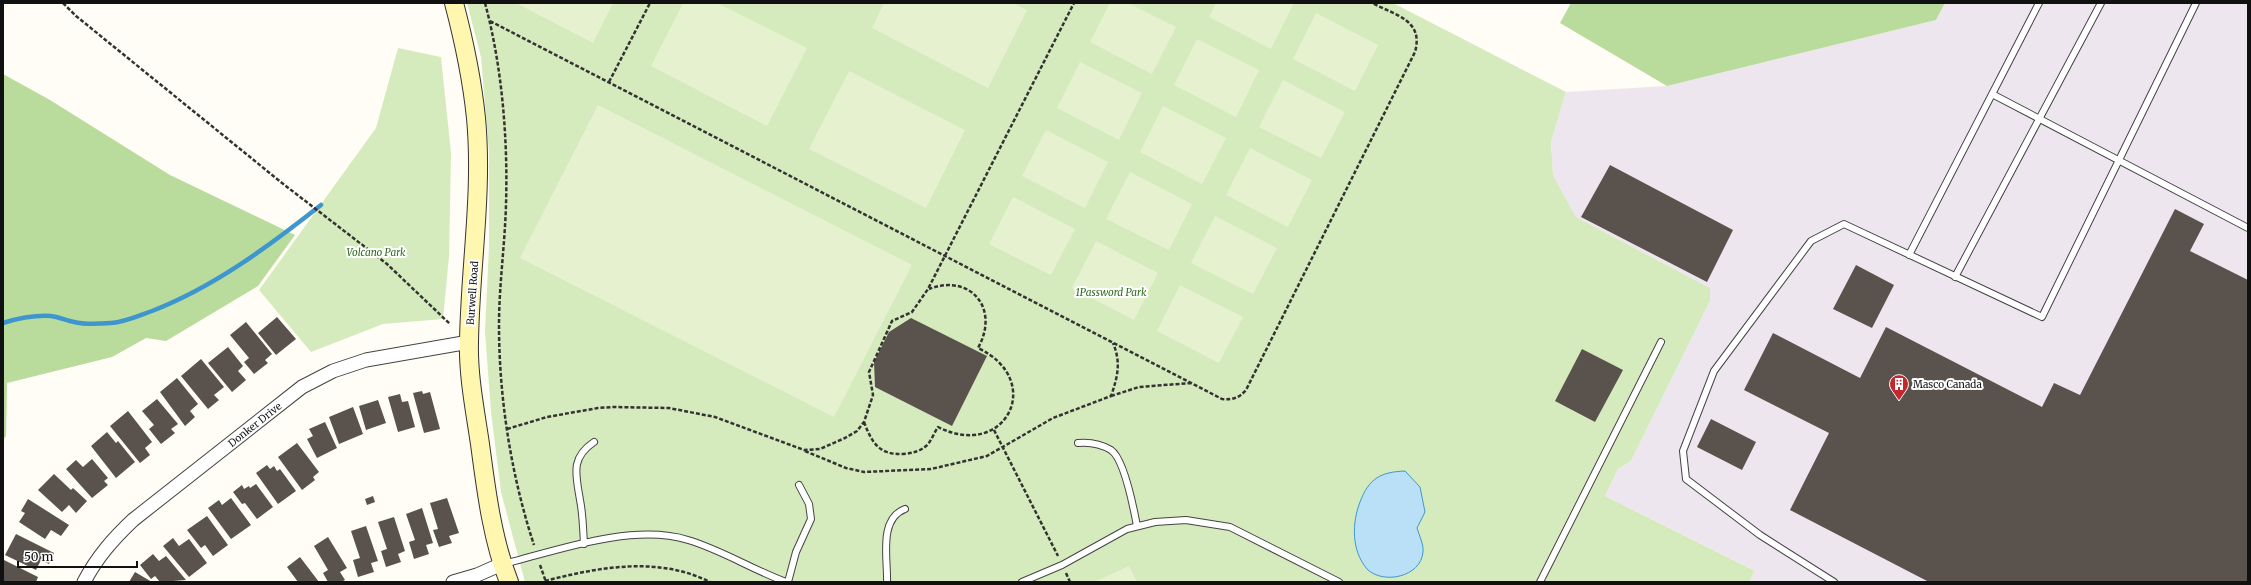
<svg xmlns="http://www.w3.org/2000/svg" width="2251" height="585" viewBox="0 0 2251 585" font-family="Merriweather,serif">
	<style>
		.industrial { fill: #eee6ef }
		.green { fill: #d5ebbd }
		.forest { fill: #b9dc9c }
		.pitch { fill: #e6f2cf }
		.water { fill: #b9e0f7; stroke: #3f96cf }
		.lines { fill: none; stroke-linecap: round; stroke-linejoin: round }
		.stream { stroke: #3f96cf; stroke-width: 4.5 }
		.building { fill: #5a524d }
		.service-casing { stroke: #444; stroke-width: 8 }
		.minor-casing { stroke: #444; stroke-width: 15 }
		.secondary-casing { stroke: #333; stroke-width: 20 }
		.path { stroke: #333; stroke-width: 2.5; stroke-dasharray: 4 2; stroke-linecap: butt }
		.service { stroke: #fff; stroke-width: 6 }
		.minor { stroke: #fff; stroke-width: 13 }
		.secondary { stroke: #fff6b0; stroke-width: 18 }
		.labels { text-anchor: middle; stroke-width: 4; stroke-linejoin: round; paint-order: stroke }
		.park-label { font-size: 10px; font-style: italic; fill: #2f6b1f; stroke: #fff }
		.street-label { font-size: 10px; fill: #111; stroke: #fff }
		.poi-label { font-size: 10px; fill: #111; stroke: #fff; text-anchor: start }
	</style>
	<rect width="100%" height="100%" fill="#fffdf5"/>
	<path class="industrial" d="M1945 3H2248V582H1749L1755 571 1605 496 1618 469 1631 461 1710 301V288L1576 217 1553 175 1551 142 1566 92 1667 86 1936 20Z"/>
	<path class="green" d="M467 3H1393L1566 92 1551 142 1553 175 1576 217 1710 288V301L1631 461 1618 469 1605 496 1755 571 1749 582H525L501 492 491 412 485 331 489 247V151L481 57Z
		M398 48 441 57 451 153 449 256 443 319 383 324 311 352 259 290 376 128Z"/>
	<path class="forest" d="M1571 3H1945L1936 20 1667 86 1560 23Z
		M3 74 50 100 170 175 295 235 258 286 166 341 146 338 112 357 7 383 6 436 3 440Z"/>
	<path class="pitch" d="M516 3H613L593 43Z
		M683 3H717L807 48 767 126 651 66Z
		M884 3H1013L1027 10 988 88 872 28Z
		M1110 3H1128L1176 27 1152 74 1090 42Z
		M1216 3H1294L1271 49 1209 17Z
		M1316 13 1378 45 1355 91 1293 59Z
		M1197 39 1259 70 1236 117 1174 85Z
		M1080 62 1142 93 1119 140 1057 108Z
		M849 71 965 130 926 208 809 149Z
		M1283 80 1345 112 1321 158 1259 127Z
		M598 105 912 265 834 417 520 258Z
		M1163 106 1226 138 1202 184 1140 152Z
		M1046 130 1108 162 1085 208 1022 176Z
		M1250 148 1312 180 1288 227 1226 195Z
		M1130 172 1192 204 1169 250 1106 219Z
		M1013 197 1075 229 1051 275 989 244Z
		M1215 216 1277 248 1253 294 1191 263Z
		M1096 241 1158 273 1134 320 1072 288Z
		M1180 285 1243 317 1219 363 1157 331Z
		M1129 566 1137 582H1094Z"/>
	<path class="water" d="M1405 471 1420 487 1425 512 1417 528C1419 535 1424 545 1423 552 1421 577 1383 585 1367 569 1351 550 1352 523 1360 502 1369 478 1381 472 1405 471Z"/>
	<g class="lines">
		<path class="stream" d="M3 323C19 318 34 315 51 316 59 317 67 321 74 322 86 325 99 324 111 323 125 322 138 316 152 311 214 287 269 246 321 205"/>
	</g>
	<path class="building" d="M1610 165 1733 230 1707 282 1581 217Z
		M2175 209 2204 224 2190 251 2248 280V582H1929L1790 510 1829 433 1744 390 1773 333 1860 378 1886 327 2042 407 2054 383 2080 395Z
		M1856 265 1894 285 1872 328 1833 309Z
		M277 317 296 339 276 355 258 333Z
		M911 318 987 356 952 426 875 387 874 362 889 332Z
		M246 322 272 354 265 360 268 363 254 374 244 362 249 358 230 335Z
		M228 347 243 366 238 371 246 380 232 392 208 363Z
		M1582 349 1623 370 1595 422 1555 401Z
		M201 359 224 387 214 395 219 400 208 409 181 376Z
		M177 378 198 404 190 411 195 417 185 426 160 392Z
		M422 391 423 394 430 392 440 429 424 433 413 393Z
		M400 394 402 402 408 401 415 427 398 432 388 397Z
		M157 399 178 424 171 429 175 433 161 444 149 429 154 425 142 411Z
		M378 400 386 423 366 430 359 406Z
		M353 407 363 434 339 444 329 417Z
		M128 411 152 442 145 448 150 455 140 463 110 426Z
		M1711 419 1756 442 1742 470 1697 447Z
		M325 422 337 448 317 458 307 439 313 436 309 429Z
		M107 432 116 443 118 441 135 462 116 478 91 446Z
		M297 443 319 472 313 477 315 480 302 490 278 457Z
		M92 459 108 478 104 481 108 485 92 498 66 469 76 460 83 467Z
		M267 465 270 469 274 466 277 471 280 469 296 491 278 504 256 473Z
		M54 474 71 490 73 488 87 501 76 513 69 505 62 512 38 490Z
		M256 484 273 507 257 519 245 503 242 504 233 492 242 485 244 489 249 486 250 488Z
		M373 496 375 502 367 505 365 499Z
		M231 498 251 525 231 539 208 508 219 500 222 505Z
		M447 498 459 533 449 536 452 543 439 547 433 530 438 529 430 503Z
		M28 499 69 525 61 536 51 530 45 539 19 522 25 513 21 511Z
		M422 508 433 543 426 545 429 554 414 559 409 542 415 540 406 514Z
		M207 516 228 545 213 556 205 545 201 548 187 530Z
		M394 517 405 551 398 554 401 562 386 567 381 551 387 549 378 522Z
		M366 526 378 561 371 563 374 572 358 577 353 560 360 558 351 531Z
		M16 534 54 553 49 564 41 560 36 570 5 555Z
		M328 537 347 568 340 572 345 580 341 582H328L323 573 328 570 314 546Z
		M173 538 179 546 189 539 207 563 189 577 163 546Z
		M153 554 159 561 166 556 186 580 160 582 155 576 151 579 140 565Z
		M300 557 319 582H298L287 567Z
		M4 560 38 577 36 582 3 581Z
		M135 572 152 582H129Z"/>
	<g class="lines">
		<g class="service-casing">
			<path id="service" d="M1992 94 2248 228
				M1909 255 2039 3
				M1955 277 2101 3
				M1078 443C1089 442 1101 444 1111 450 1124 459 1134 510 1137 526
				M584 544C583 529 583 515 580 500 576 475 570 458 594 442
				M504 564C558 550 633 523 688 540 722 550 753 570 786 582
				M788 582 796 552 811 519 809 504 799 485
				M887 582C888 560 878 519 905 509
				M1022 582 1062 565 1127 529 1155 522 1186 520 1230 527 1339 582
				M1540 582 1661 342
				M1834 582 1760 535 1686 479 1683 451 1714 371 1811 241 1844 224 2042 317 2196 3"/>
		</g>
		<g class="minor-casing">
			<g id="minor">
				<path id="s1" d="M84 582C97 557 113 539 133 520L302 387 333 371 366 360 469 342"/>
				<path d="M453 582 477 575 502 564"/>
			</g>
		</g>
		<g class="secondary-casing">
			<path id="secondary" d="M454 3C464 41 472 79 476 118 483 193 470 267 469 342 468 375 475 410 480 444 486 489 492 539 509 582"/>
		</g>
		<path class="path" d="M63 3 76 16 282 183 387 264 450 324
			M485 3C502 66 508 139 506 204 505 244 499 285 499 325 499 398 511 475 534 545
			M490 21 1222 399C1233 400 1239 398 1246 390L1415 52C1424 20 1395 15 1372 3
			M609 82 650 3
			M1111 396 1139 387 1191 383
			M864 422C872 443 879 455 903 454 912 453 919 452 926 446 931 442 934 433 938 427 1006 461 1046 380 978 348 1000 309 971 273 929 289
			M507 429 547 417 598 408 613 407 669 408 715 417 804 450 820 449 845 438 857 431 864 422 873 395 869 372 892 321 912 312 928 289 1074 3
			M994 430 1058 556
			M805 451 846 468 864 472 931 469 987 456 1053 418 1111 396C1118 376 1121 362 1113 343
			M540 565 546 582
			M1066 573 1070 582
			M545 581C599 567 658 556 710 582"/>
		<use href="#service" class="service"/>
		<use href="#minor" class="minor"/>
		<use href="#secondary" class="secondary"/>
	</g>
	<defs>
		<g id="building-pin" transform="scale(1)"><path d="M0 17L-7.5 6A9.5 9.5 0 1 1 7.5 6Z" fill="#c4262e" stroke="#fff"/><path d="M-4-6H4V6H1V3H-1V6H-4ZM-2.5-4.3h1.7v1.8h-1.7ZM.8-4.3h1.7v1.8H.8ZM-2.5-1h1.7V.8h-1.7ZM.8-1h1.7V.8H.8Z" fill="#fff"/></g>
	</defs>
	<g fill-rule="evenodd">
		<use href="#building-pin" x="1899" y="384"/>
	</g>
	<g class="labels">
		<g class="park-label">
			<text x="376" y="256">Volcano Park</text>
			<text x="1111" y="296">1Password Park</text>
		</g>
		<g class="street-label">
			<text transform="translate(472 293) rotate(-86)" y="4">Burwell Road</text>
			<text dy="4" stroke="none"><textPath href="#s1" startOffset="234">Donker Drive</textPath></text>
		</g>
		<g class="poi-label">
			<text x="1913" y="388">Masco Canada</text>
		</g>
	</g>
	<rect width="2251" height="585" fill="none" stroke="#111111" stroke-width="8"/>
	<path d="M18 561v6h119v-6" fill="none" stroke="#111111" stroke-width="2"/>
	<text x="24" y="561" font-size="12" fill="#111111" stroke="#ffffff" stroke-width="3" paint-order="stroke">50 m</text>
</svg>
